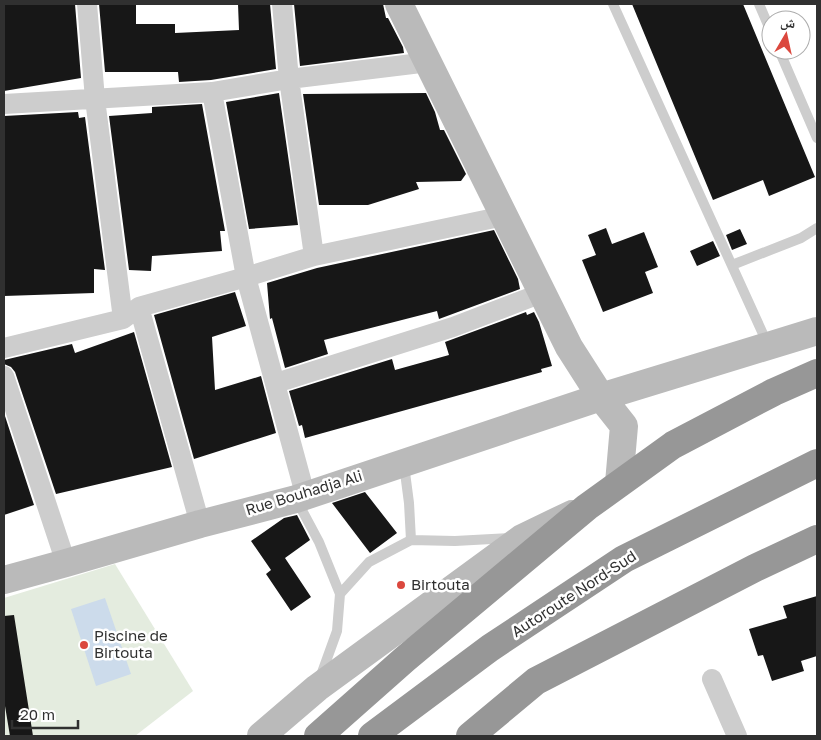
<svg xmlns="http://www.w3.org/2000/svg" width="821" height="740" viewBox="0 0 821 740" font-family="'Golos Text','Noto Naskh Arabic',sans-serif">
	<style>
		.green { fill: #e4ecdf }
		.water { fill: #ccdbeb }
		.building { fill: #171717 }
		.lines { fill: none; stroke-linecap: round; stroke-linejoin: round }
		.lane { stroke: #cdcdcd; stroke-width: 10 }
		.street { stroke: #cdcdcd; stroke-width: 20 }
		.secondary { stroke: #bababa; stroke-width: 28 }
		.highway { stroke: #979797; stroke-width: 28 }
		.poi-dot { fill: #db483e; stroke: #fff; stroke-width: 2 }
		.labels { text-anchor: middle; stroke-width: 5; stroke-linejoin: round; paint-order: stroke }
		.street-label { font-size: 15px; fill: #303030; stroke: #fff }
		.poi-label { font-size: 15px; fill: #303030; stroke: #fff; text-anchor: start }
	</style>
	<rect width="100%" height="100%" fill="#fff"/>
	<path class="green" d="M115 564 193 691 135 736H4V598Z"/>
	<path class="water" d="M105 598 131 674 96 686 71 609Z"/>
	<path class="building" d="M4 4H75L81 78 4 91Z
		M99 4H136V24H175V33L239 30 238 4H270L276 69 211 80 179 82 178 72H105Z
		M294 4H383L386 18H388L403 47 404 53 300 66Z
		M632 4H743L815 177 769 196 763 180 713 200Z
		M279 93 298 225 249 229 226 102Z
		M426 93 435 112 440 130H444L466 174 461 181 416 182 419 189 368 205H319L303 94Z
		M202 104 225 231H220L222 251 152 256 151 271 129 270 109 116 152 113V107Z
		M78 112 79 118 85 117 105 270 94 269V293L4 296V116Z
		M606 228 612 244 644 232 658 267 645 272 653 293 603 312 582 260 596 255 588 235Z
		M740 229 747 244 732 250 726 235Z
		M494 230 518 279 520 289 439 319 437 311 324 340 328 354 285 368 272 318 270 319 267 283 317 268Z
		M713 241 720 256 697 266 690 251Z
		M235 292 246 326 212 337 215 390 261 376 276 433 194 459 154 315Z
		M526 312 527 315 534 312 539 322 552 366 541 369 542 372 305 438 302 425 299 426 289 391 392 359 395 370 449 355 445 342Z
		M134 332 172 467 56 494 15 372 11 367 4 364V360L72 344 75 353Z
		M4 413 34 505 4 515Z
		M365 492 397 533 370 553 332 503Z
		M297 515 310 540 285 558 311 597 291 611 266 574 271 570 251 541 284 518Z
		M817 596V656L801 661 804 671 772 681 763 655 758 656 749 629 787 618 783 606Z
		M14 615 33 736H10L4 700V616Z"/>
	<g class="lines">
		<path class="lane" d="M613 4 768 345
			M759 4 771 32
			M779 50 817 138
			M732 265 801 238 817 228
			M404 465 409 503 411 540
			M296 499 319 542 340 594
			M320 678 337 631 340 594 369 562 411 540 455 541 511 538"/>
		<path class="street" d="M87 4 95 99 123 319
			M282 4 289 79 314 256
			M212 92 246 277 305 494
			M4 104 212 92 289 79 429 62
			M139 307 200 524
			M4 348 123 319 139 307 246 277 314 256 504 216
			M4 376 66 563
			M276 383 453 327 542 293
			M712 679 737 736"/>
		<path class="secondary" d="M399 4 569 347 601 397 624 426 619 483
			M4 580 66 563 200 524 296 499 601 397 817 331
			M261 736 317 688 522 538 572 514"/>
		<path class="highway" d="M318 736 405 659 587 507 673 445 774 392 817 373
			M372 736 490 648 624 559 817 463
			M470 736 536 681 755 568 817 539"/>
	</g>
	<g class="poi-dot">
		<circle cx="401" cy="585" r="5"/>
		<circle cx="84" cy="645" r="5"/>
	</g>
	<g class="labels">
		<g class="street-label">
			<text transform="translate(304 493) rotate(-17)" y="5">Rue Bouhadja Ali</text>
			<text transform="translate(574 594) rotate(-33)" y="5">Autoroute Nord-Sud</text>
		</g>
		<g class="poi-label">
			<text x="411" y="590">Birtouta</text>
			<text x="94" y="641">Piscine de<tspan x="94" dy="17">Birtouta</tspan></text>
		</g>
	</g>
	<rect width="821" height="740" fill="none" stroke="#303030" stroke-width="10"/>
	<g transform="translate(786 35) rotate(9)"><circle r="24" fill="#ffffff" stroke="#acacac"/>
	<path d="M0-4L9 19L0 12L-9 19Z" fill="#db483e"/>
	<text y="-8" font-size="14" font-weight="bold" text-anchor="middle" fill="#303030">ش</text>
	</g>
	<path d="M12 720v8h66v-8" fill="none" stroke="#303030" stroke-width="2.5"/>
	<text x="20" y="720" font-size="15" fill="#303030" stroke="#ffffff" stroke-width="4" paint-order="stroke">20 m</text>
</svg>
